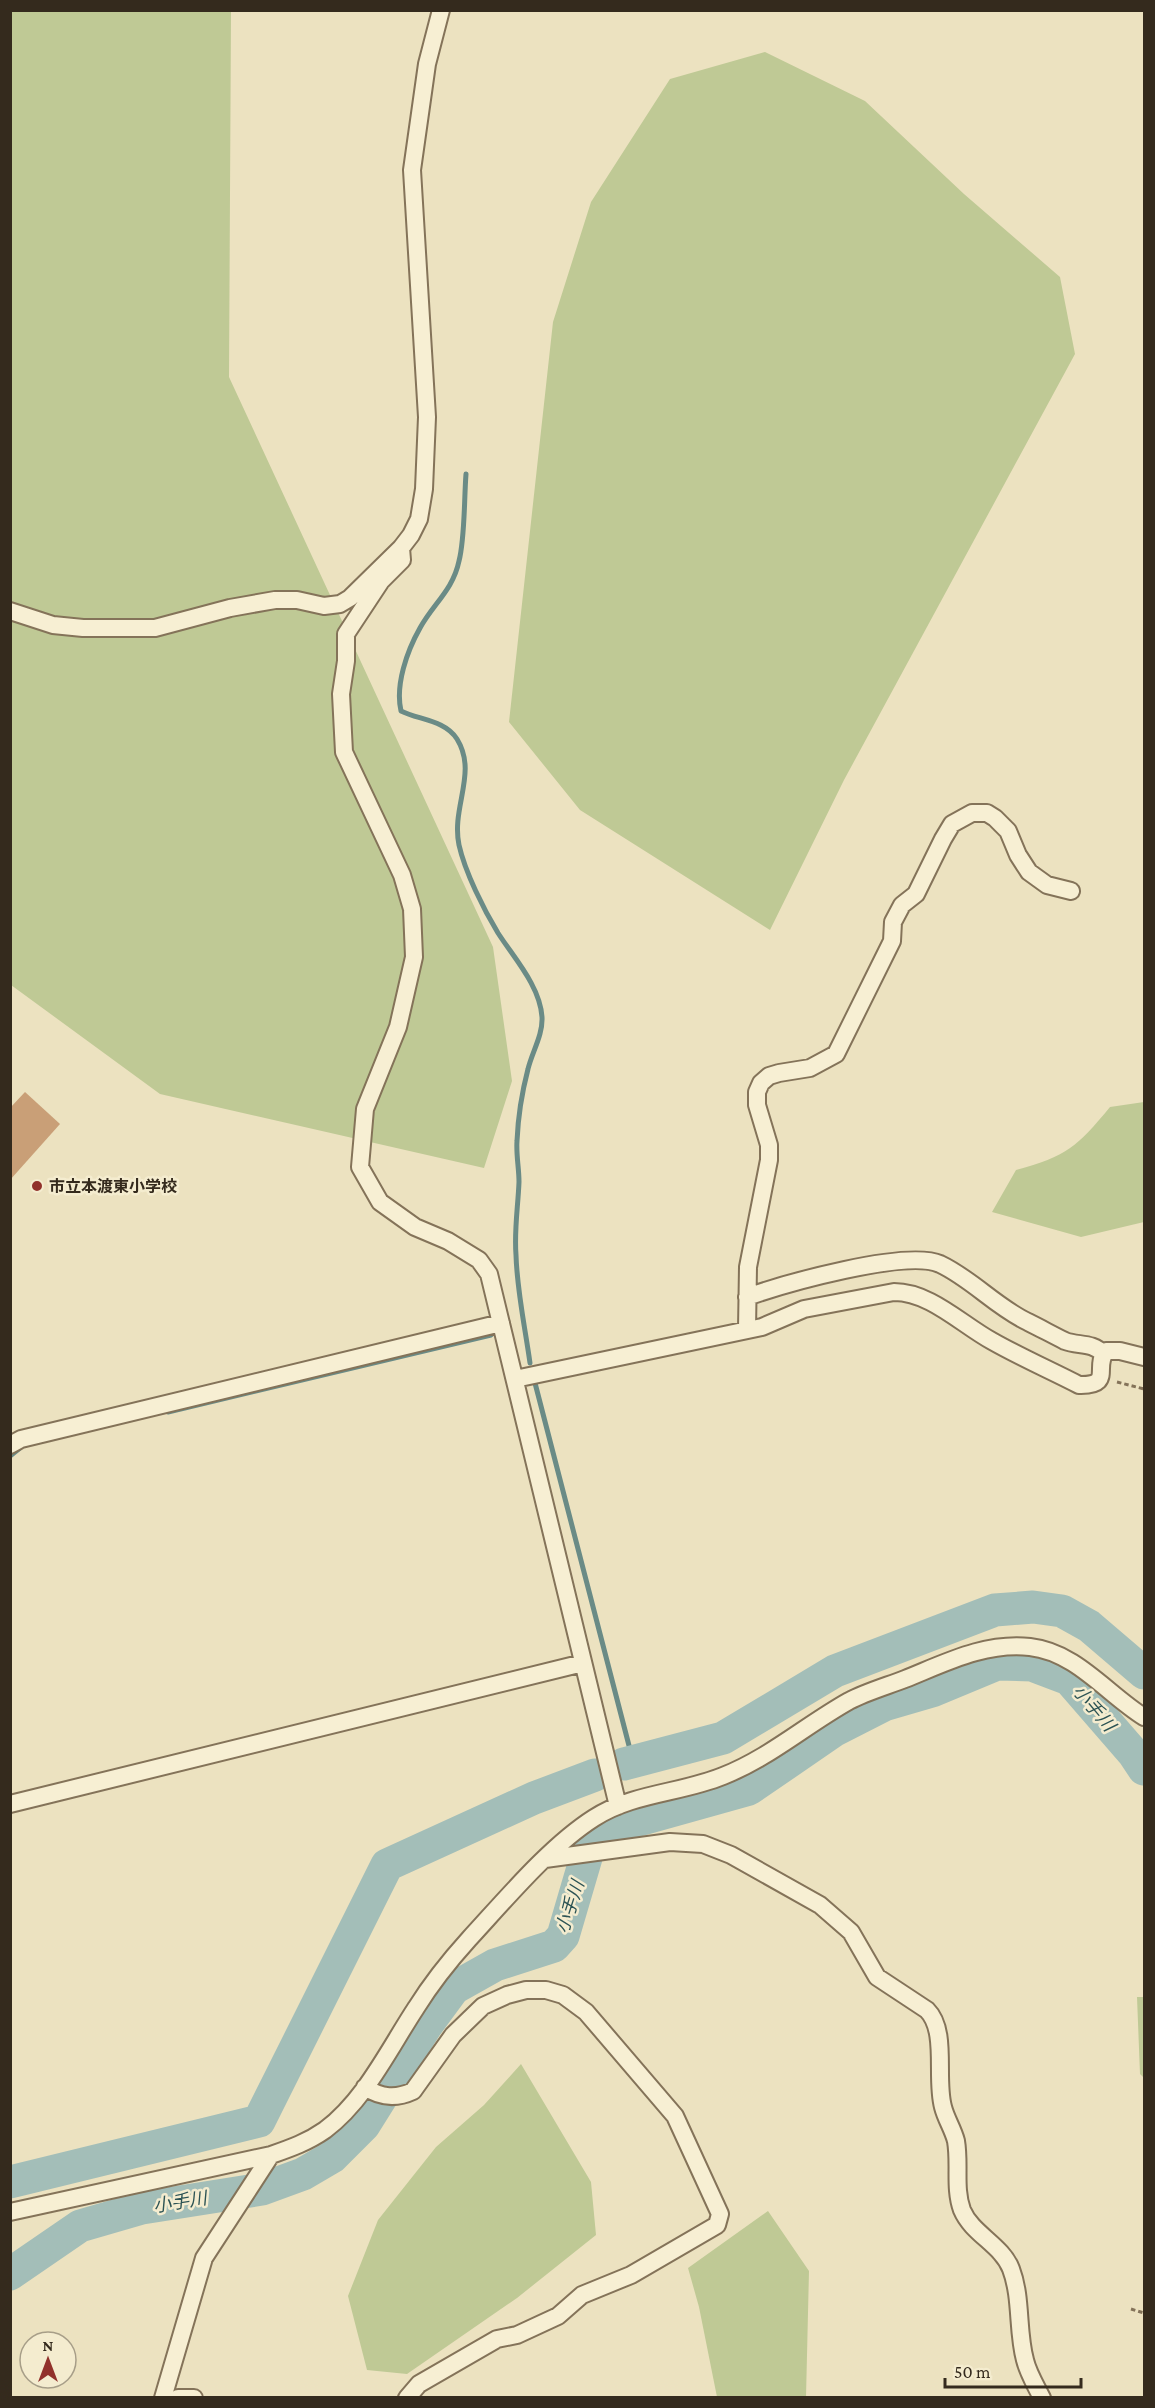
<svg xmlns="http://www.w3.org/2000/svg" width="1155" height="2408" viewBox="0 0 1155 2408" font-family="'Crimson Pro','Noto Sans JP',serif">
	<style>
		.green { fill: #bfc995 }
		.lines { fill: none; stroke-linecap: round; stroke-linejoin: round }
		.stream { stroke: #6a8b86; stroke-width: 5 }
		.river { stroke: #a3beb8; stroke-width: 33 }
		.building { fill: #c99f77 }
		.street-casing { stroke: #847359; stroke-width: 20 }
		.path { stroke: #847359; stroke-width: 3; stroke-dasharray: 4.5 3; stroke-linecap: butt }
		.street { stroke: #f7efd3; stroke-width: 16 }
		.poi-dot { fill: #91312b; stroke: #f4eccf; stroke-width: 2 }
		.labels { text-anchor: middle; stroke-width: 5; stroke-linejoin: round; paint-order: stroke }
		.poi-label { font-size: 16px; font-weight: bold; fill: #342a1d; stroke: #f4eccf; text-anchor: start }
		.water-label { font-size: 18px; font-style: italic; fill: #2c5354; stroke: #f4eccf }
	</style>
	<rect width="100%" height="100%" fill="#ece2c0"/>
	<path class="green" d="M11 11H231L229 377 493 947 512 1081 484 1168 160 1094 11 985Z
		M765 52 865 101 964 194 1060 277 1075 354 844 780 770 930 580 810 509 722 553 322 591 202 670 79Z
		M1144 1102V1222L1081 1237 992 1212 1016 1170C1067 1156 1077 1147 1110 1107Z
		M1137 1997H1144V2078L1140 2074Z
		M521 2064 591 2182 596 2235 517 2298 407 2374 367 2370 348 2296 378 2220 436 2147 484 2105Z
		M768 2211 809 2271 806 2397H717L699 2307 688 2268Z"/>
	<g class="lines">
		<path class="stream" d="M466 474C464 500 465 538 459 561 453 590 433 604 420 628 407 651 395 685 401 711 419 720 445 720 457 739 478 773 451 807 459 845 465 872 484 910 498 933 514 958 540 986 542 1017 543 1035 532 1052 528 1069 522 1092 518 1118 517 1141 516 1155 519 1168 519 1182 518 1207 514 1230 516 1255 517 1291 525 1327 530 1363
			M535 1383 633 1761
			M168 1412 491 1335
			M10 1456 20 1448"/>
		<path class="river" d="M624 1764 723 1738 835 1671 995 1610 1033 1607 1062 1611 1089 1626 1144 1673
			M10 2182 259 2121 387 1865 534 1798 595 1775
			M10 2274 80 2226 142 2208 262 2189 303 2174 332 2157 364 2125 426 2026 454 1988 495 1965 554 1946 563 1936 590 1844 606 1829 749 1789 835 1730 884 1705 932 1691 997 1664 1032 1665 1069 1679 1134 1754 1144 1769"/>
	</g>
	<path class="building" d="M25 1092 60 1124 10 1180V1108Z"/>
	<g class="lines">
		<g class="street-casing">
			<path id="street" d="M401 548 402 560 381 581 346 634V661L341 694 344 752 402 875 412 909 414 957 398 1027 365 1109 360 1167 380 1202 415 1227 448 1241 479 1260 489 1274 618 1806
				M10 611 53 625 83 628H155L230 608 275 600H297L324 606 340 604 350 598 401 548 411 535 419 519 424 489 427 417 412 170 427 64 441 10
				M747 1297C784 1284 906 1249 940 1264 972 1279 996 1307 1028 1322 1040 1328 1053 1335 1065 1341 1078 1346 1093 1342 1103 1354
				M747 1329 748 1267 769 1160V1145L757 1105V1092L761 1083 769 1076 779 1073 810 1068 836 1054 892 941 893 922 902 905 916 894 943 839 952 824 972 813H987L995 818 1008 831 1018 855 1029 872 1047 885 1071 891
				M515 1379 762 1327 804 1309 894 1292C930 1292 961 1324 992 1341 1020 1357 1050 1370 1079 1385 1114 1386 1093 1367 1106 1351H1120L1144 1357
				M10 1445 21 1439 501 1323
				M10 1804 583 1663
				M545 1859 670 1842 703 1844 731 1855 820 1905 851 1932 877 1977 927 2010C948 2031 935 2078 943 2107 946 2119 953 2129 956 2141 960 2164 954 2188 962 2210 972 2234 1002 2245 1011 2269 1022 2298 1017 2331 1025 2360 1028 2373 1036 2386 1042 2398
				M365 2087C381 2098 396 2099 413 2091L453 2035 483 2006 507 1995 526 1990H546L563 1995 586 2012 675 2116 720 2214 717 2225 631 2275 582 2295 558 2316 517 2335 497 2339 419 2384 407 2398
				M10 2212 271 2155C291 2148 308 2142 325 2130 365 2100 389 2049 416 2008 431 1984 450 1960 469 1939 505 1900 550 1846 594 1818 632 1793 682 1793 723 1776 769 1758 806 1725 849 1701 866 1692 887 1686 905 1679 945 1663 985 1642 1030 1647 1076 1652 1107 1694 1144 1717
				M163 2398 204 2258 271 2155
				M178 2398H194"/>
		</g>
		<path class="path" d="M1117 1382 1144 1389
			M1131 2309 1144 2313"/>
		<use href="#street" class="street"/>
	</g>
	<circle class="poi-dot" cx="37" cy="1186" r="6"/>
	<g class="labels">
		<g class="poi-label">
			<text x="49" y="1192">市立本渡東小学校</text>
		</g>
		<g class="water-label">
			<text transform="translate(1094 1708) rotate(50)" y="6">小手川</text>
			<text transform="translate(570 1907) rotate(-72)" y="6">小手川</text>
			<text transform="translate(180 2202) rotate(-9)" y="6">小手川</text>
		</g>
	</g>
	<rect width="1155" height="2408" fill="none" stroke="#342a1d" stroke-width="24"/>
	<g transform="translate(48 2360)"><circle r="28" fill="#f4eccf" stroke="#a79e88" stroke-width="1.5"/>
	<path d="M0-4.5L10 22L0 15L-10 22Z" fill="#91312b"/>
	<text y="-9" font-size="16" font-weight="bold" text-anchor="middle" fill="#342a1d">N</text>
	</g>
	<path d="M945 2378v9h136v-9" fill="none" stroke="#342a1d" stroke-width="3"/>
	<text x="954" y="2378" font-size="18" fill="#342a1d" stroke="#f4eccf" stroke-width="4.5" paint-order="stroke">50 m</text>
</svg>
